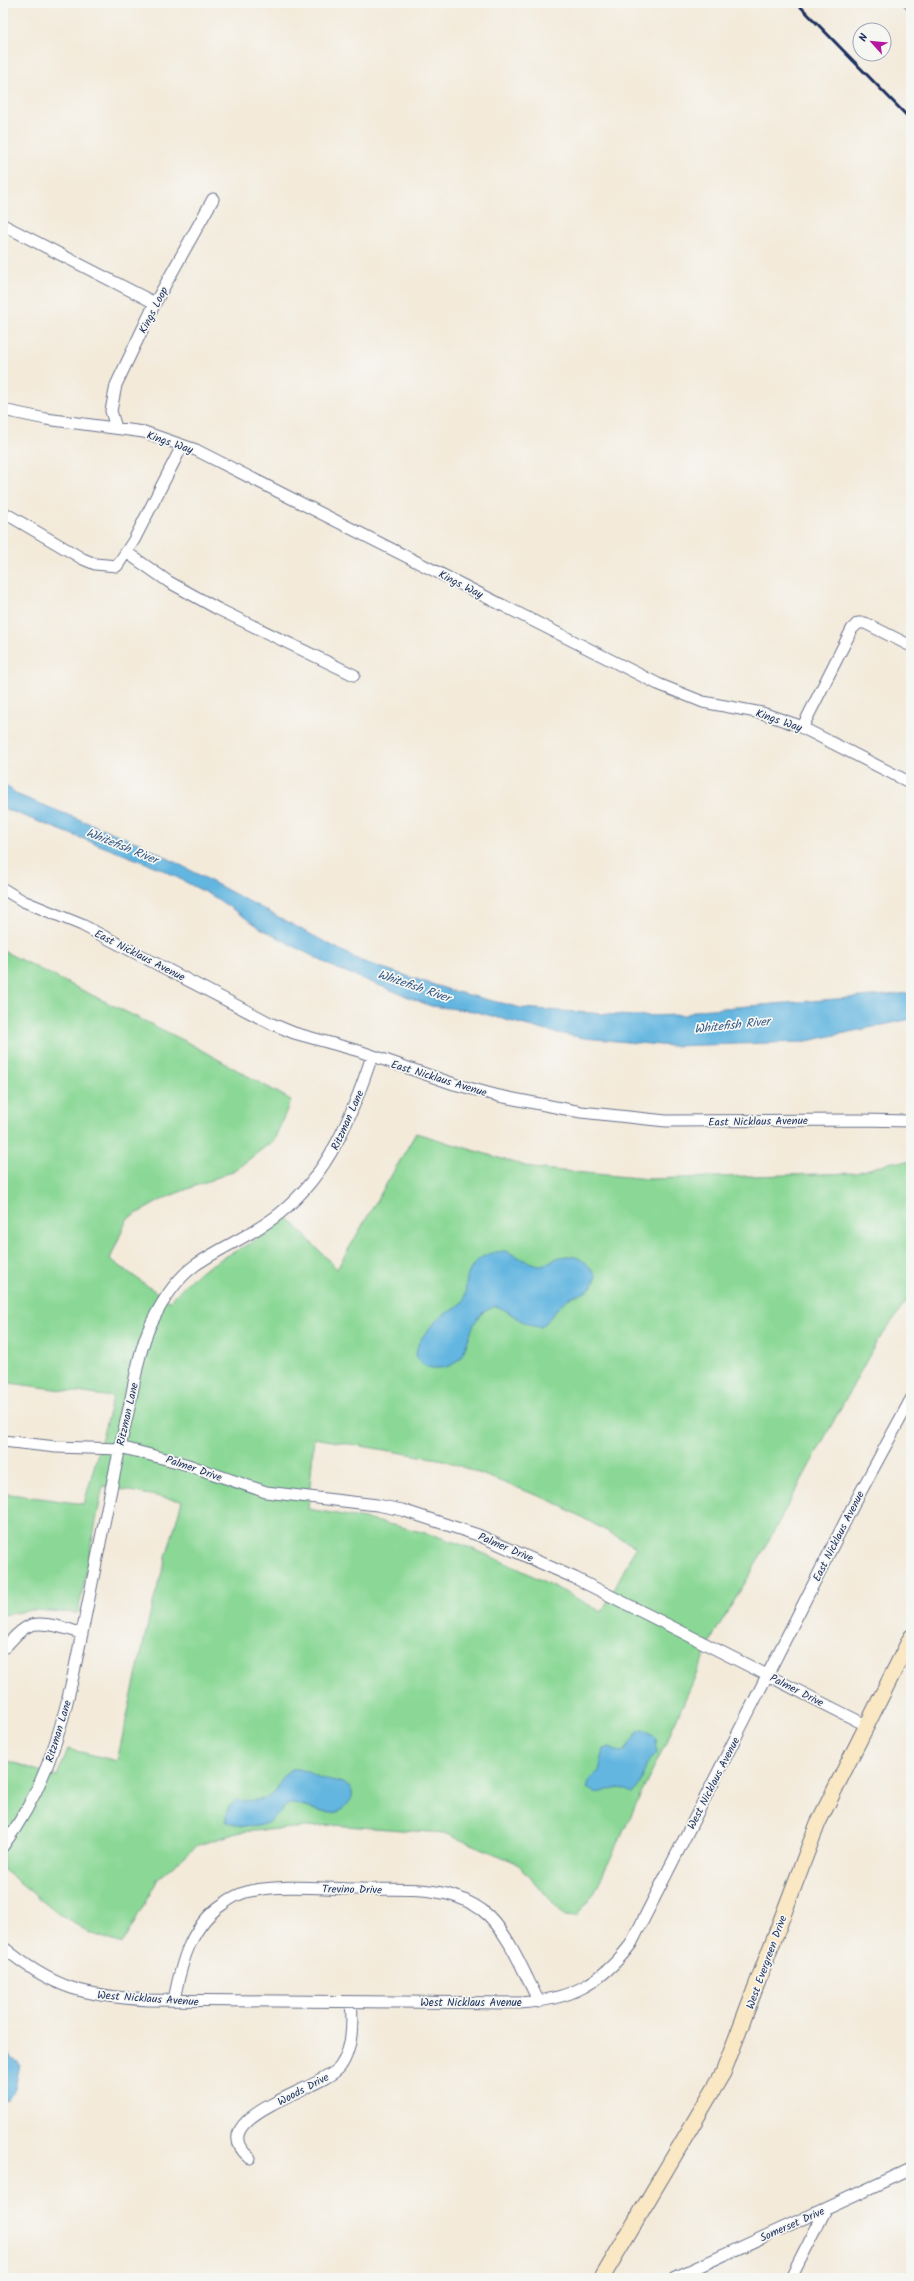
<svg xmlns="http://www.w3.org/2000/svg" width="914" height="2281" viewBox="0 0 914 2281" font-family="Kalam,sans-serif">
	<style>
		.green { fill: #8bd896; stroke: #53847a; fill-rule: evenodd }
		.water { fill: #64b6e0; stroke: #40729f }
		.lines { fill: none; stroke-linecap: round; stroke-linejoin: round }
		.street-casing { stroke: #677089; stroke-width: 13 }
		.secondary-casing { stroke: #677089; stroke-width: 17 }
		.street { stroke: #fff; stroke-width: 11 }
		.secondary { stroke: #fae7c3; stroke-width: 15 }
		.rail { stroke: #1b2f5e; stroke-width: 3 }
		.labels { text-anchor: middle; stroke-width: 3.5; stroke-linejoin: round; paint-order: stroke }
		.street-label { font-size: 11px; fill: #1b2f5e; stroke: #f6f6f2 }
		.water-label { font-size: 12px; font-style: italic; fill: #315885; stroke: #f6f6f2 }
	</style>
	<rect width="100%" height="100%" fill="#f6f6f2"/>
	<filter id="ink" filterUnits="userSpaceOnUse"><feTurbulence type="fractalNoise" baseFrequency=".025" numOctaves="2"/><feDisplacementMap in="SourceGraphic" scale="8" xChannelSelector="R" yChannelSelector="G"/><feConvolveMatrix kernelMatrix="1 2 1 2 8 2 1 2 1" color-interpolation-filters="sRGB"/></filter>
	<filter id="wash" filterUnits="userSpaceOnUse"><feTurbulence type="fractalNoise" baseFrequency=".012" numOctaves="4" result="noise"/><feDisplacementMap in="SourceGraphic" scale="16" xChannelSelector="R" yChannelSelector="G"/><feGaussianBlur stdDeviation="0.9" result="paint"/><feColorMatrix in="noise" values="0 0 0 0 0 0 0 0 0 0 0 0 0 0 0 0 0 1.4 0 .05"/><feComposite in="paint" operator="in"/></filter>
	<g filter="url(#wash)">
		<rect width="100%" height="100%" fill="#f3eada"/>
		<path class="green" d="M3 951 185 1041 291 1100 274 1140 234 1171 167 1197 127 1219 110 1259 170 1302C195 1267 231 1256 265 1234 273 1229 280 1222 287 1217L337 1269 416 1133 532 1168 648 1179 856 1173 892 1162H911V1295L875 1345 751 1573 714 1634 668 1738 593 1895 576 1917 565 1916 517 1863 444 1833 332 1825 240 1832 198 1845 158 1879 122 1944 90 1933 57 1913 3 1869V1759L57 1777 68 1749 117 1761 150 1614 182 1501 103 1486 78 1613 32 1610 3 1615V1493L84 1504 113 1397 3 1382ZM314 1438 444 1460 552 1501 636 1547 602 1612C548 1583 494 1554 436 1536 394 1524 351 1516 308 1509Z"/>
		<path class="water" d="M3 783 18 795 141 844 361 961 453 991 521 1008 632 1016 685 1015 699 1010 911 993V1019L802 1042 671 1046 584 1038 547 1031 473 1011 431 1006 333 967 262 929 216 898 159 868 3 808Z
			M505 1251C516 1255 529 1264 540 1265 546 1265 550 1261 555 1259 574 1251 587 1260 596 1277 590 1297 577 1292 565 1301 556 1308 550 1320 541 1327 523 1327 513 1312 496 1306 492 1308 486 1310 482 1313 465 1329 471 1360 446 1367 441 1368 434 1369 428 1367 400 1357 429 1327 442 1316 447 1312 458 1308 462 1303 467 1296 465 1287 467 1279 472 1259 486 1252 505 1251Z
			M644 1729 656 1738 657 1753C637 1769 649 1780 632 1793 628 1791 624 1789 620 1788 607 1786 602 1799 587 1788L590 1779 599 1771 604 1749 610 1747 620 1752 625 1751 638 1731Z
			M291 1769C304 1767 310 1775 321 1778 334 1782 344 1779 352 1791 353 1797 351 1800 347 1805 333 1823 308 1805 292 1803 281 1807 276 1818 267 1823 255 1829 237 1827 226 1821 225 1811 229 1806 237 1800 250 1801 270 1802 277 1789 281 1780 283 1774 291 1769Z
			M3 2049 20 2064 15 2089 7 2101 3 2099Z"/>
	</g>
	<g filter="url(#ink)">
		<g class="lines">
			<g class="street-casing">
				<path id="street" d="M909 3 911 5
					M3 225 155 303
					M3 410 46 419 144 432 196 450 658 684 703 702 762 713 797 725 911 783
					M116 428 111 411 116 385 155 303 213 199
					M3 512 83 559 95 564 117 566 134 540 182 446
					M126 552 169 582 218 609 354 675
					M802 728 852 629 858 623H865L911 646
					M3 889 23 901 82 925 270 1023 294 1033 359 1051 454 1084 499 1096 581 1112 666 1121 860 1120 911 1121
					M3 1441 56 1447 120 1449
					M120 1447 185 1464 266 1492 377 1505 402 1510 478 1535 575 1578 866 1725
					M5 1647C13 1639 19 1630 29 1626 41 1620 70 1629 82 1634
					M3 1846C56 1775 69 1697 86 1613 99 1549 111 1485 126 1421 134 1389 137 1354 151 1324 161 1303 174 1281 194 1266 221 1247 253 1235 279 1214 329 1174 352 1116 372 1056
					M3 1947C53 1989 86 1996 149 2000L519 2003C569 2000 600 1985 631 1944L853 1506 911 1399
					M174 2000C181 1964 190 1926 223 1904 231 1898 241 1893 250 1891 286 1884 326 1889 362 1889 390 1890 420 1887 447 1894 459 1897 472 1903 482 1910 508 1930 524 1973 539 2002
					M250 2158C199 2117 322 2090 340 2067 353 2049 353 2023 351 2002
					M674 2278 911 2169
					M791 2278 826 2209"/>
			</g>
			<g class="secondary-casing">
				<path id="secondary" d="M602 2278 723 2073 818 1823 911 1637"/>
			</g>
			<use href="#street" class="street"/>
			<use href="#secondary" class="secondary"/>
			<path class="rail" d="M797 3 911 120"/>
		</g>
	</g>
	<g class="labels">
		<g class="street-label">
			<text transform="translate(153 310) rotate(-63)" y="4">Kings Loop</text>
			<text transform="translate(170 442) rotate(19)" y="4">Kings Way</text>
			<text transform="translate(461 584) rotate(27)" y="4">Kings Way</text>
			<text transform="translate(779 720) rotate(19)" y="4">Kings Way</text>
			<text transform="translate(140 955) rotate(27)" y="4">East Nicklaus Avenue</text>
			<text transform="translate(439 1078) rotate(17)" y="4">East Nicklaus Avenue</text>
			<text transform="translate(347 1120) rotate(-66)" y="4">Ritzman Lane</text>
			<text transform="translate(758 1121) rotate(-1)" y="4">East Nicklaus Avenue</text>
			<text transform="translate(127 1414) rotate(-77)" y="4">Ritzman Lane</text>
			<text transform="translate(194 1468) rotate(19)" y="4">Palmer Drive</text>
			<text transform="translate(838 1536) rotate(-63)" y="4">East Nicklaus Avenue</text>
			<text transform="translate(506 1547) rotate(23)" y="4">Palmer Drive</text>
			<text transform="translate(797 1690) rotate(27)" y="4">Palmer Drive</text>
			<text transform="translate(58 1731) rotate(-73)" y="4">Ritzman Lane</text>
			<text transform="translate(713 1783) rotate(-63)" y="4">West Nicklaus Avenue</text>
			<text transform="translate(352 1889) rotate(1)" y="4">Trevino Drive</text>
			<text transform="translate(766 1962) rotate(-70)" y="4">West Evergreen Drive</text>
			<text transform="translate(148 1998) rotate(4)" y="4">West Nicklaus Avenue</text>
			<text x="471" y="2006">West Nicklaus Avenue</text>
			<text transform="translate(303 2089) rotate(-28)" y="4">Woods Drive</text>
			<text transform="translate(792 2224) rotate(-24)" y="4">Somerset Drive</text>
		</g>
		<g class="water-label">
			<text transform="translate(122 846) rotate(22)" y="4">Whitefish River</text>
			<text transform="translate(414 986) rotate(19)" y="4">Whitefish River</text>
			<text transform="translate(732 1025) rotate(-6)" y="4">Whitefish River</text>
		</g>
	</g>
	<rect width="914" height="2281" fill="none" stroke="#f6f6f2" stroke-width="16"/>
	<g transform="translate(872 42) rotate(297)"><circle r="19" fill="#f6f6f2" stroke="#9ea6b7"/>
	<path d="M0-3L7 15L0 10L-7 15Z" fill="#b5179e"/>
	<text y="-6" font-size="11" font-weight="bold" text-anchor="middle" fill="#1b2f5e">N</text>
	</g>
</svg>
